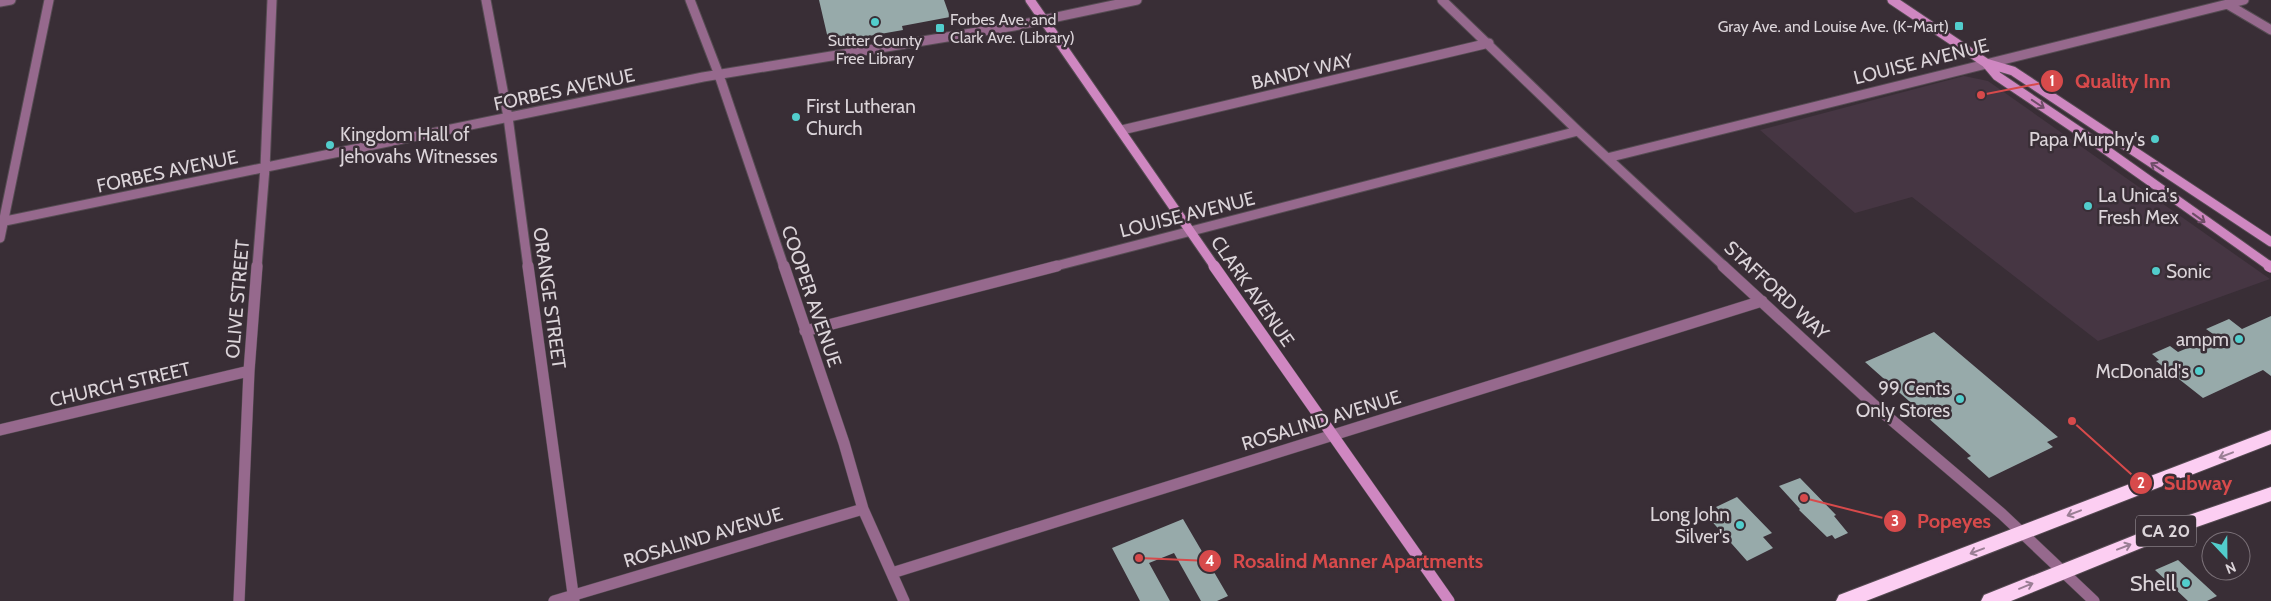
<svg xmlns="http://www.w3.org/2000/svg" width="2271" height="601" viewBox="0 0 2271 601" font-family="Cabin,sans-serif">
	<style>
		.built { fill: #463643 }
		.building { fill: #97aaaa }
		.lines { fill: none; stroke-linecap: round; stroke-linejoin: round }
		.street-far1-casing { stroke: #564c53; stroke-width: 11 }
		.street-casing { stroke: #564c53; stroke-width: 12 }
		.secondary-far1-casing { stroke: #564c53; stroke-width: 11 }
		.secondary-casing { stroke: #564c53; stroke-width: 12 }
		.highway-casing { stroke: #564c53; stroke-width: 2 }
		.street-far1 { stroke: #96698d; stroke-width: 9 }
		.street { stroke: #96698d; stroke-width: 11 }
		.secondary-far1 { stroke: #cf87c1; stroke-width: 9 }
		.secondary { stroke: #cf87c1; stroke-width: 11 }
		.highway { fill: #fccef2; fill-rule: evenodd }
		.oneway { stroke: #6e4d67 }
		.oneway2 { stroke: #9a7e94 }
		.poi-dot { fill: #52cdcc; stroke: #392e36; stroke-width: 2 }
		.labels { text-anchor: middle; stroke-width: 5; stroke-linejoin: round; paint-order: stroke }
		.far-poi-label { font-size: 16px; fill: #dbd4d9; stroke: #392e36; text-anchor: start }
		.shield { fill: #392e36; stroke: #aaa2a8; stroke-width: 1 }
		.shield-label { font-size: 18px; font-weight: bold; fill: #dbd4d9 }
		.street-label { font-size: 19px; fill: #dbd4d9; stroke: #392e36 }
		.poi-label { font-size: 19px; fill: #dbd4d9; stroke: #392e36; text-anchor: end }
		.near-poi-label { font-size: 22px; fill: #dbd4d9; stroke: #392e36; text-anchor: end }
		.leader { fill: none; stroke: #d74a4b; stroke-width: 2 }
		.callout-dot { fill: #d74a4b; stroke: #392e36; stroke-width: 2 }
		.mark-label { font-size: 15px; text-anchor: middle; font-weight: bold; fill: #fff }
		.callout-label { font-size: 20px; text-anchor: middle; font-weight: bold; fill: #d74a4b; stroke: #392e36; stroke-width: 5; stroke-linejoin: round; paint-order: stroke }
	</style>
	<rect width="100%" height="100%" fill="#392e36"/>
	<path class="built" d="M1964 76 1988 81 2270 279 2098 341 1912 197 1855 213 1760 130Z"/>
	<path class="building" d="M819 0H944L950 17 902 26 903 30 829 43Z
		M2271 316V376L2263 370 2203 398 2156 361 2159 360 2152 354 2170 346 2178 352 2216 336 2206 329 2229 319 2242 329Z
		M1934 332 2058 437 2047 442 2053 447 1989 478 1967 458 1971 456 1865 362Z
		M1800 478 1836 515 1834 516 1848 533 1835 539 1832 535 1827 537 1799 510 1800 509 1779 486Z
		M1737 497 1772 533 1763 537 1773 548 1747 561 1708 517 1720 511 1716 507Z
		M1183 519 1228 596 1217 601H1201L1174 553 1149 563 1170 601H1140L1112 548Z
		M2178 560 2217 596 2207 601H2188L2155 570Z"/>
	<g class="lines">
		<g class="street-far1-casing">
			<path id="street-far1" d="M486 0 508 117 528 267
				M690 0 719 75 784 267
				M1442 0 1578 131 1725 267
				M0 2 11 0
				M2227 4 2271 30
				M1122 130 1489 43
				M1607 158 2244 0
				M0 222 703 77 1014 26 1137 0
				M0 238 49 0
				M257 267 265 168 272 0
				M1052 267 1578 131"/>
		</g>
		<g class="street-casing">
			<path id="street" d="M528 266 574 601
				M784 266 844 443 863 509 904 601
				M1723 266 1874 405 2002 514 2094 601
				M805 331 1057 266
				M0 430 249 371
				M892 573 1762 301
				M239 601 249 371 257 266
				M554 601 863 509"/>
		</g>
		<g class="secondary-far1-casing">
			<path id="secondary-far1" d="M1030 0 1215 267
				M1892 0 1986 63 2013 71 2271 242
				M1986 63 1997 76 2092 140 2271 267"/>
		</g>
		<g class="secondary-casing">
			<path id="secondary" d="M1214 266 1449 601
				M2269 266 2271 267"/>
		</g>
		<g class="highway-casing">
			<path id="highway" d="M2271 430V444L1866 601H1836L1839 595Z
				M2271 487V501L2171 536 2011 601H1981L1984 595 2160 525Z"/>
		</g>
		<use href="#street-far1" class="street-far1"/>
		<use href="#street" class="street"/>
		<use href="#secondary-far1" class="secondary-far1"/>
		<use href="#secondary" class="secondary"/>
		<use href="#highway" class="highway"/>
	</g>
	<defs><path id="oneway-shaft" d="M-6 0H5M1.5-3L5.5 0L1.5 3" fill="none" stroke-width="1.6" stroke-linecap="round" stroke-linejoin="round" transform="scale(1.25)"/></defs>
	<g class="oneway">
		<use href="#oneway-shaft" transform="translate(2038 104) rotate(34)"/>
		<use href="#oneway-shaft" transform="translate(2157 167) rotate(-146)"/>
		<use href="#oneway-shaft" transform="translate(2199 218) rotate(36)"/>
	</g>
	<g class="oneway2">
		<use href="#oneway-shaft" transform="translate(2226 455) rotate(159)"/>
		<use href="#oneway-shaft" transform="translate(2074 513) rotate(159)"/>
		<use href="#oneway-shaft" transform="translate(2124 547) rotate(-21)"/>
		<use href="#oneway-shaft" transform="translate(1977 551) rotate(159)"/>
		<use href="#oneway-shaft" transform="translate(2026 586) rotate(-22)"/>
	</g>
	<g class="poi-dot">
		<circle cx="875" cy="22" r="5"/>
		<rect x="1954" y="21" width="10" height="10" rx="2.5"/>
		<rect x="935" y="23" width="10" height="10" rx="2.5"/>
		<circle cx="796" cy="117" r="5"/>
		<circle cx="2155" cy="139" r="5"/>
		<circle cx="330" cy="145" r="5"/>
		<circle cx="2088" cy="206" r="5"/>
		<circle cx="2156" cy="271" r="5"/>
		<circle cx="2239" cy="339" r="5"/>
		<circle cx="2199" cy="371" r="5"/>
		<circle cx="1960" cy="399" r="5"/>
		<circle cx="1740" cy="525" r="5"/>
		<circle cx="2186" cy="583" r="5"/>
	</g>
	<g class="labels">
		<g class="far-poi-label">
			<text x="950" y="25">Forbes Ave. and<tspan x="950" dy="18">Clark Ave. (Library)</tspan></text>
			<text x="1949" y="32" text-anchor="end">Gray Ave. and Louise Ave. (K-Mart)</text>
			<text x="875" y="46" text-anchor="middle">Sutter County<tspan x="875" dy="18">Free Library</tspan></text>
		</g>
		<rect class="shield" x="2136" y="515.5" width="60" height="31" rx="4"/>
		<g class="shield-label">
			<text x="2166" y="537">CA 20</text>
		</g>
		<g class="street-label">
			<text transform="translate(1921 61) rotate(-14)" y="7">LOUISE AVENUE</text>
			<text transform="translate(1302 71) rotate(-13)" y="7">BANDY WAY</text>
			<text transform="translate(564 89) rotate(-12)" y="7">FORBES AVENUE</text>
			<text transform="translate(167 171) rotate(-12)" y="7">FORBES AVENUE</text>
			<text transform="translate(1187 214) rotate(-14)" y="7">LOUISE AVENUE</text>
			<text transform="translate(1777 290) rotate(43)" y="7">STAFFORD WAY</text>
			<text transform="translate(1253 291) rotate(55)" y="7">CLARK AVENUE</text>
			<text transform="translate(812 296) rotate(71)" y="7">COOPER AVENUE</text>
			<text transform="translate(550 298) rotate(82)" y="7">ORANGE STREET</text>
			<text transform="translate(237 299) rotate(-85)" y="7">OLIVE STREET</text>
			<text transform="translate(120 384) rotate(-13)" y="7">CHURCH STREET</text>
			<text transform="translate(1321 420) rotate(-17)" y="7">ROSALIND AVENUE</text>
			<text transform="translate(703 537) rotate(-17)" y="7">ROSALIND AVENUE</text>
		</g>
		<g class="poi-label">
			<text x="806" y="113" text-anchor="start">First Lutheran<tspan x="806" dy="22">Church</tspan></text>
			<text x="340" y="141" text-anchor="start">Kingdom Hall of<tspan x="340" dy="22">Jehovahs Witnesses</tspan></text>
			<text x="2145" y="146">Papa Murphy's</text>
			<text x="2098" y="202" text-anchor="start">La Unica's<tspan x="2098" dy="22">Fresh Mex</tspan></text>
			<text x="2166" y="278" text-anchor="start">Sonic</text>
			<text x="2229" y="346">ampm</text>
			<text x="2189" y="378">McDonald's</text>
			<text x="1950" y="395">99 Cents<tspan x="1950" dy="22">Only Stores</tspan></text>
			<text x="1730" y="521">Long John<tspan x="1730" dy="22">Silver's</tspan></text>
		</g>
		<g class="near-poi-label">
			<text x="2176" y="591">Shell</text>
		</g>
	</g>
	<path class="leader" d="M1981 95L2052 81M2072 421L2141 483M1804 498L1895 521M1139 558L1210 561"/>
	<g class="callout-dot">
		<circle cx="1981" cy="95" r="5"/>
		<circle cx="2072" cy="421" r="5"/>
		<circle cx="1804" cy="498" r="5"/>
		<circle cx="1139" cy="558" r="5"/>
		<circle cx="2052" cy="81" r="12"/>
		<circle cx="2141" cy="483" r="12"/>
		<circle cx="1895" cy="521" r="12"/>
		<circle cx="1210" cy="561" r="12"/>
	</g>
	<g class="mark-label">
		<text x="2052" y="86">1</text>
		<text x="2141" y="488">2</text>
		<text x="1895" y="526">3</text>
		<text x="1210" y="566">4</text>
	</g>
	<g class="callout-label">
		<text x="2123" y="88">Quality Inn</text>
		<text x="2198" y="490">Subway</text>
		<text x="1954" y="528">Popeyes</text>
		<text x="1358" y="568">Rosalind Manner Apartments</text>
	</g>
	<g transform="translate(2226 556) rotate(158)"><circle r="24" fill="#392e36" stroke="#7a7077"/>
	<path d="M0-4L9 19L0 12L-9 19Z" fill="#52cdcc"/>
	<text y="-8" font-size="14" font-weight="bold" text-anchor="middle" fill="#dbd4d9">N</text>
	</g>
</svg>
